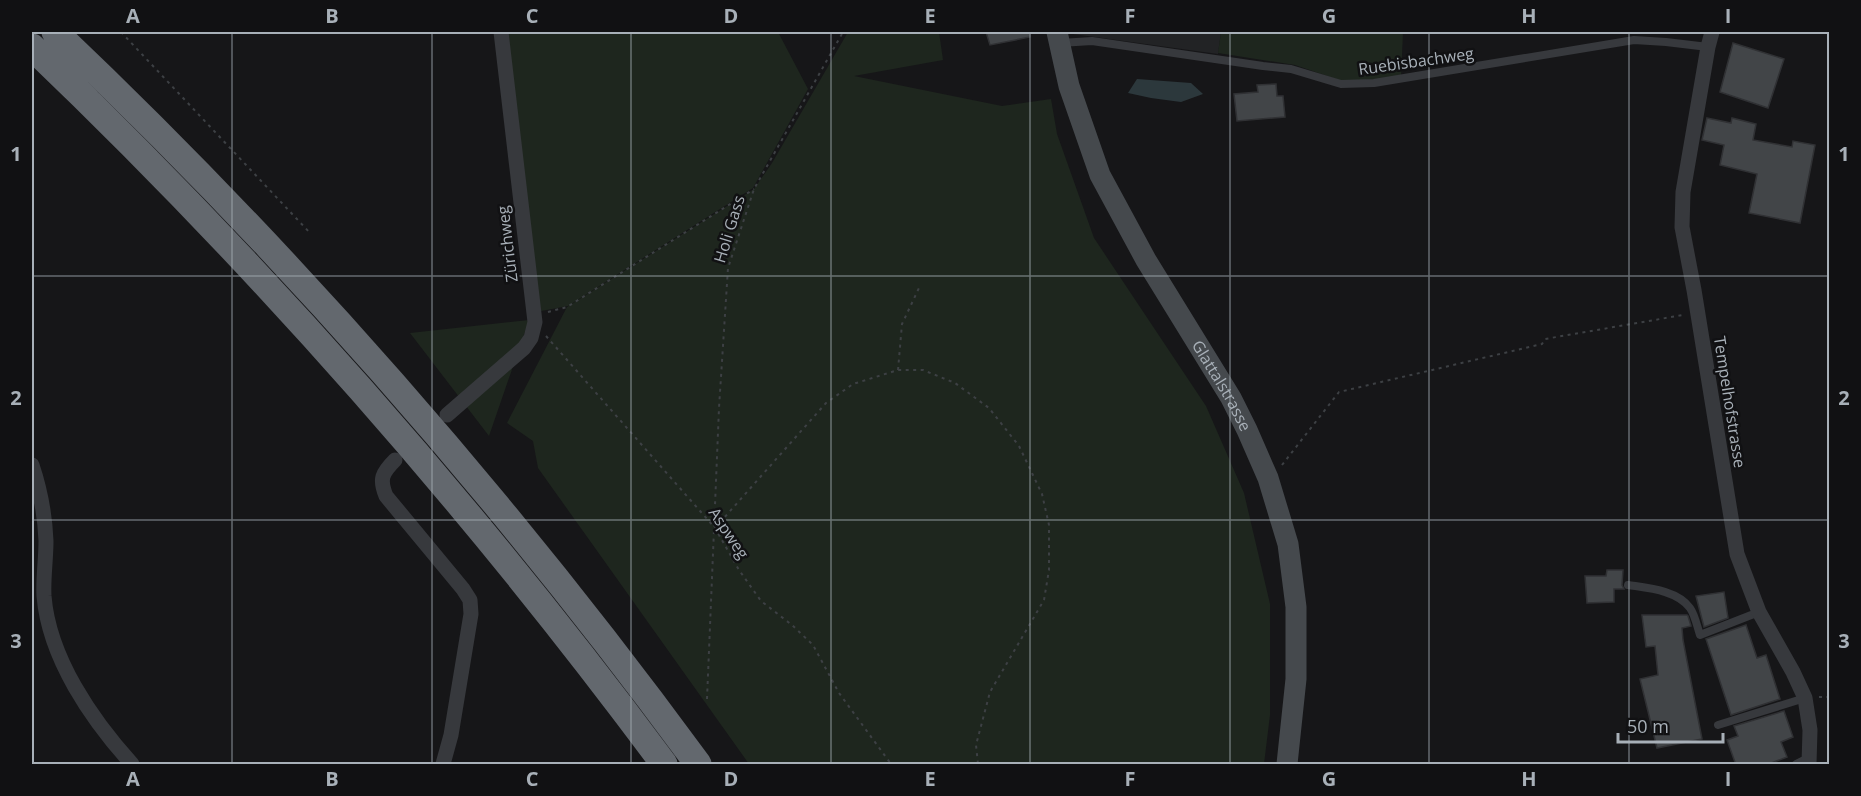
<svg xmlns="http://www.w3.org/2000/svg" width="1861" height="796" viewBox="0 0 1861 796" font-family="'Open Sans',sans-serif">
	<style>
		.built { fill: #222325 }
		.green { fill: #1e261e }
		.water { fill: #2c383c }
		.building { fill: #424548; stroke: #303134; stroke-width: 1.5 }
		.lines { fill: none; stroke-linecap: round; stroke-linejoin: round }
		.path { stroke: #3d4044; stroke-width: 2; stroke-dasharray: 3 4.5; stroke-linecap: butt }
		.lane { stroke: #37393d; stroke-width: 8 }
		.street { stroke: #37393d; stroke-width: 15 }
		.secondary { stroke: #45494d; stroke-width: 21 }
		.highway { stroke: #63686e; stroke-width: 27 }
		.grid { fill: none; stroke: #a8b0b8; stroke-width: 1.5; stroke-opacity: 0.55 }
		.labels { text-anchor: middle; stroke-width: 5; stroke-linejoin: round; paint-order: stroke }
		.street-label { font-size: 16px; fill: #a8b0b8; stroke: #111113 }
		.neatline { fill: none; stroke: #a8b0b8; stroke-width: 2 }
		.grid-label { font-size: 20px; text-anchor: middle; font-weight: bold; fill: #a8b0b8 }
	</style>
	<rect width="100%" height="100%" fill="#161618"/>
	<path class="built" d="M1072 32H1221L1218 54 1073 34Z"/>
	<path class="green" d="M503 32H778L808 89 753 188 568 306 536 312Z
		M848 32H939L943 60 854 76 1002 106 1051 99 1057 134 1094 238 1206 406 1244 493 1270 604V715L1264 764H749L538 468 533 441 507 423 567 307 754 189 772 163Z
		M1221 32H1403L1401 78 1342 81 1295 65 1218 53Z
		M529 320 489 436 410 333Z"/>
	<path class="water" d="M1137 79 1191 83 1203 94 1181 102 1151 98 1128 93Z"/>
	<path class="building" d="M986 32H1030V37L990 45Z
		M1733 43 1784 59 1768 108 1720 92Z
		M1276 84 1277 96H1283L1285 117 1237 121 1234 94 1258 92 1257 85Z
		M1707 118 1731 123 1732 118 1756 124 1753 140 1792 147 1793 141 1815 145 1800 223 1749 213 1757 174 1720 165 1724 145 1702 140Z
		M1607 570H1623L1622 585 1624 589H1614V602L1587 603 1585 576H1606Z
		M1724 592 1728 618 1704 627 1696 596Z
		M1642 615H1687L1688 616 1691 626 1682 628 1683 640 1702 739 1657 748 1640 679 1658 675 1655 646 1646 647Z
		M1746 625 1757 658 1766 655 1780 699 1731 715 1706 639Z
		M1784 711 1793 737 1781 742 1787 757 1766 765H1736L1727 740 1738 736 1734 726Z"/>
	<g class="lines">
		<path class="path" d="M121 32 311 234
			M548 312 567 307 754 189
			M546 336 715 528 739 570 761 601 792 625 813 645 839 693 891 764
			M898 370 902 324 919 288
			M1282 465 1339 392 1542 344 1545 339 1683 315
			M715 528 826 403 853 384 898 370H923L955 383 989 408 1019 446 1042 494 1049 525V570L1044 600 990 692 976 745 978 764
			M1819 697H1830
			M707 699 719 408 728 268 754 189 843 32"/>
		<path class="lane" d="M1060 43 1092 41 1263 66 1291 69 1341 84 1374 83 1634 40 1666 42 1708 47
			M1628 585C1647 588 1677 590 1690 608 1695 615 1697 626 1700 635L1759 612
			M1718 725 1805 698
			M1796 764 1808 758"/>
		<path class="street" d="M1712 32 1708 47 1683 192 1682 227 1694 290 1737 554 1759 612 1793 672 1805 698 1810 730 1809 764
			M447 415 524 348 531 338 535 322 501 32
			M395 460C382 473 379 479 386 496L463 589 470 600 471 614 451 735 443 764
			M32 465C40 489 45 515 46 541 46 560 43 578 44 596 49 658 92 720 132 764"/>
		<path class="secondary" id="s1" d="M1057 32 1069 86 1100 175 1146 260 1231 398 1247 430 1268 478 1288 544 1296 607V679L1287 764"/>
		<path class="highway" d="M55 32C291 256 506 502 698 764
			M32 47C262 267 474 508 664 764"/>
	</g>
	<path class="grid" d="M232 32V764M432 32V764M631 32V764M831 32V764M1030 32V764M1230 32V764M1429 32V764M1629 32V764M32 276H1830M32 520H1830"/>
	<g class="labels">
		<g class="street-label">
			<text transform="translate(1416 61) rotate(-8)" y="6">Ruebisbachweg</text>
			<text transform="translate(729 229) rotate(-73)" y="6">Holi Gass</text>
			<text transform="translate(507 244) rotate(-97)" y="6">Zürichweg</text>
			<text dy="6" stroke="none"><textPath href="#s1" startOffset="393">Glattalstrasse</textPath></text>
			<text transform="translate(1730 402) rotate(81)" y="6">Tempelhofstrasse</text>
			<text transform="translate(729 533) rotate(56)" y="6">Aspweg</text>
		</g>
	</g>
	<rect width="1861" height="796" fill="none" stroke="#111113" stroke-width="66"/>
	<path d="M1618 733v9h105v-9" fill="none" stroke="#a8b0b8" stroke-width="3"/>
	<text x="1627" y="733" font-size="18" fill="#a8b0b8" stroke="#111113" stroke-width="4.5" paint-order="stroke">50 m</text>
	<rect x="33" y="33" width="1795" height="730" class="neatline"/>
	<g class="grid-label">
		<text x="133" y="23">A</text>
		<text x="332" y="23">B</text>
		<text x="532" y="23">C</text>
		<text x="731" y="23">D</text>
		<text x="930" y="23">E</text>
		<text x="1130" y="23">F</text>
		<text x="1329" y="23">G</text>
		<text x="1529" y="23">H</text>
		<text x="1728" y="23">I</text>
		<text x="16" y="161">1</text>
		<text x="1844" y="161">1</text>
		<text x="16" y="405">2</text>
		<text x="1844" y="405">2</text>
		<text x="16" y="648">3</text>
		<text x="1844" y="648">3</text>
		<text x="133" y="786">A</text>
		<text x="332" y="786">B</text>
		<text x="532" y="786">C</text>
		<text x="731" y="786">D</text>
		<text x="930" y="786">E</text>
		<text x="1130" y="786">F</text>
		<text x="1329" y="786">G</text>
		<text x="1529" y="786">H</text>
		<text x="1728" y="786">I</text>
	</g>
</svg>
